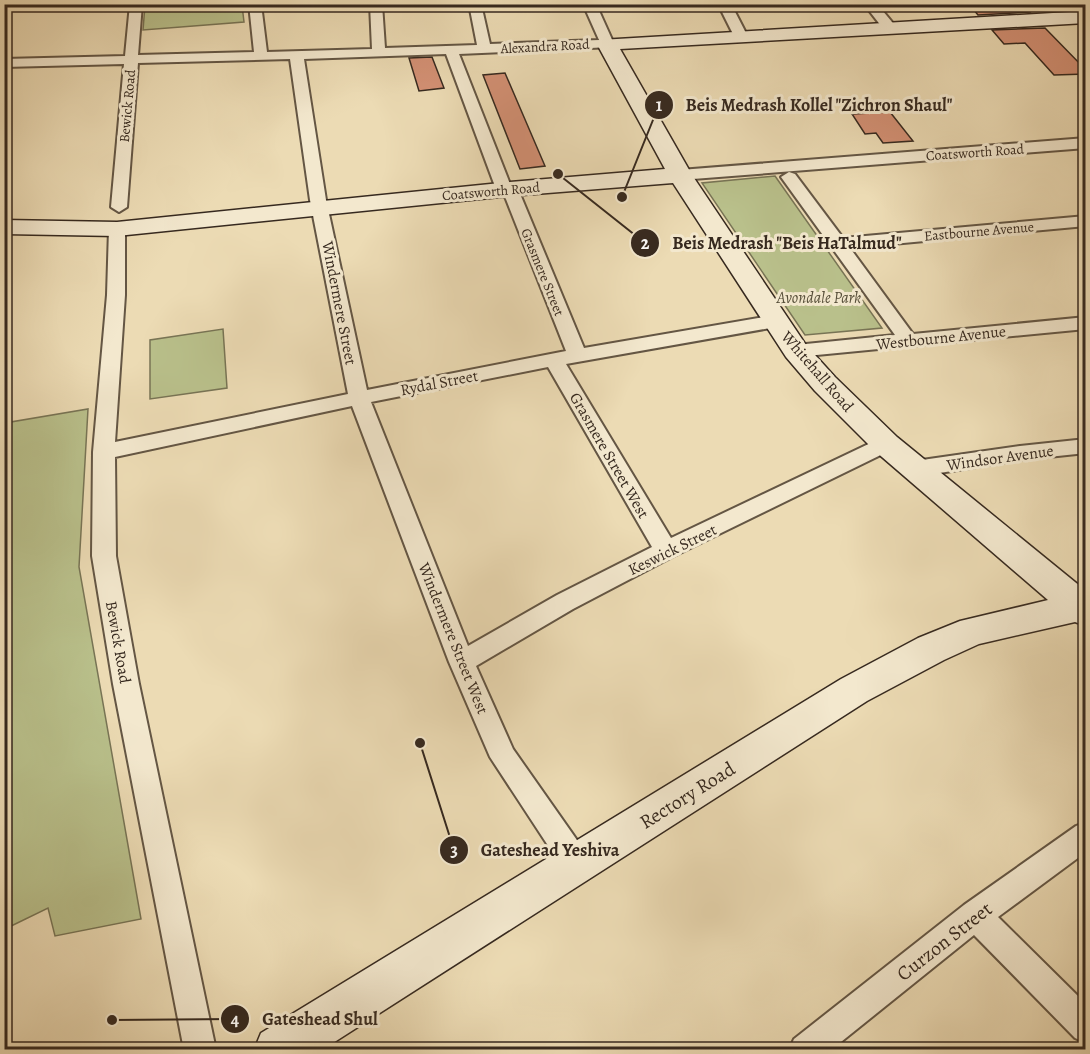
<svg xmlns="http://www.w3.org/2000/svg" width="1090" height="1054" viewBox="0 0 1090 1054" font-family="Alegreya,serif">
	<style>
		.green { fill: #b9c08b; stroke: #787455; stroke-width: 1.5 }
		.building { fill: #d39074; stroke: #36291f; stroke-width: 1.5 }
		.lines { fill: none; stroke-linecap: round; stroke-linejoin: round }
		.street-casing { stroke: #645644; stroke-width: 4 }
		.secondary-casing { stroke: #36291f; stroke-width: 3 }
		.street { fill: #f3e8ce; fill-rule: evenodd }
		.secondary { fill: #f3e8ce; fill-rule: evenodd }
		.labels { text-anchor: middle; stroke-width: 6; stroke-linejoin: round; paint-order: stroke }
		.far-street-label { font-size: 14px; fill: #36291f; stroke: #f3e8ce }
		.park-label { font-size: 16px; font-style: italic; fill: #574f3a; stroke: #f3e8ce }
		.street-label { font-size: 16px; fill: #36291f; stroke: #f3e8ce }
		.near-street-label { font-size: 20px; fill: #36291f; stroke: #f3e8ce }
		.leader { fill: none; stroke: #36291f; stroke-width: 2 }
		.callout-dot { fill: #36291f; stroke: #f3e8ce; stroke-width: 2 }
		.mark-label { font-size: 18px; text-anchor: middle; font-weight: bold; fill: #fff }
		.callout-label { font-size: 18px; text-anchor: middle; font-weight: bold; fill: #36291f; stroke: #f3e8ce; stroke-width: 6; stroke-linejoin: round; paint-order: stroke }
	</style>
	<rect width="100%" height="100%" fill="#ecdbb4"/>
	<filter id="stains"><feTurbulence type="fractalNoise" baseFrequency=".00333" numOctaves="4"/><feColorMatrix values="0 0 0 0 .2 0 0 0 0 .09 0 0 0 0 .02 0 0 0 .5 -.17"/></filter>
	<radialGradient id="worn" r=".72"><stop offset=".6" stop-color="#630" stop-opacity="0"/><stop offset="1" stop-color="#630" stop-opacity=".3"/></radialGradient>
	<path class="green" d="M145 5H242L244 22 143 30Z
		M775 176 882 328 805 335 702 183Z
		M223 329 227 388 150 399V340Z
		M88 409 79 567 141 919 55 936 48 908 5 929V423Z"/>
	<path class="building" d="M969 4H1023L1030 12 978 15Z
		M1045 28 1086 70V74L1054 75 1025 43 1004 44 992 30Z
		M432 57 444 88 419 91 409 58Z
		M505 73 545 166 520 169 483 75Z
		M890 112 913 141 883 143 876 133 865 134 852 114Z"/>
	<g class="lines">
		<g class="street-casing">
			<path id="street" d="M130 4H142L138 55 254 52 249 4H261L267 52 372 49 370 4H382L385 48 477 45 469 4H481L490 44 599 40 583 4H596L614 44 612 47 459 54 510 184 518 189 584 348 776 315 783 317 785 321 783 325 776 327 566 364 671 538 879 439 886 437 893 439 896 444 893 449 674 556 573 609 476 666 513 749 586 853 590 863 586 873 576 877 566 873 490 757 449 662 352 406 115 457 116 556 139 684 216 1050H184L113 684 92 556 93 452 107 295 109 229 111 225H123L125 229V295L115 442 348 394 310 200 290 59 138 63 127 207 119 212 111 207 124 64 4 67V59L125 56ZM446 54 496 189 504 194 566 351 367 390 326 200 304 59ZM548 367 652 547 557 595 468 646 371 402Z
				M718 4H731L748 37 746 40H736Z
				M864 4H877L897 28 895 31H885Z
				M1086 138V148L680 180 672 175 680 170Z
				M789 172 795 174 843 238 1086 216V226L850 248 913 334 1086 317V329L796 357 789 355 786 351 789 347 796 345 895 335 781 177Z
				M1086 439V453L1020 460 915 477 907 474 904 469 907 464 915 461 1020 446Z
				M1086 822V852L998 917 1086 1004V1043L1075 1038 974 935 831 1050H789L794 1039 964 905 1076 826Z"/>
		</g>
		<g class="secondary-casing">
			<path id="secondary" d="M1086 11V23L620 49 692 175 806 345 835 377 897 437 1086 591V626L1075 622 979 644 944 660 867 701 322 1050H254L261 1033 841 679 918 638 960 621 1048 600 875 451 815 391 786 357 673 183 510 196 117 236 4 234V220L117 222 510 182 665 169 597 44 600 40Z"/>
		</g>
		<use href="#street" class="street"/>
		<use href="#secondary" class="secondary"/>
	</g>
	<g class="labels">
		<g class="far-street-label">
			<text transform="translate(545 46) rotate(-3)" y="5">Alexandra Road</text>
			<text transform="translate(127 106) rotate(-85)" y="5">Bewick Road</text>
			<text transform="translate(975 152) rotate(-4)" y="5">Coatsworth Road</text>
			<text transform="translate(491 191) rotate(-5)" y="5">Coatsworth Road</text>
			<text transform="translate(979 231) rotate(-5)" y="5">Eastbourne Avenue</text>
			<text transform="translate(543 272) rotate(68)" y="5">Grasmere Street</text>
		</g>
		<g class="park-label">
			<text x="819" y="303">Avondale Park</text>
		</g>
		<g class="street-label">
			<text transform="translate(340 303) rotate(79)" y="6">Windermere Street</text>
			<text transform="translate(941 337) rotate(-6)" y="6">Westbourne Avenue</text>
			<text transform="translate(818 371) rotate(49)" y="6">Whitehall Road</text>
			<text transform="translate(439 382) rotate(-11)" y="6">Rydal Street</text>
			<text transform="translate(610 455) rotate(60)" y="6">Grasmere Street West</text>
			<text transform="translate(1000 457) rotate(-8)" y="6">Windsor Avenue</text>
			<text transform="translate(672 549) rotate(-26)" y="6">Keswick Street</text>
			<text transform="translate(454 638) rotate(68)" y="6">Windermere Street West</text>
			<text transform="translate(119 642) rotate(80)" y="6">Bewick Road</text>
		</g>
		<g class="near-street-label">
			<text transform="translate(687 795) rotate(-32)" y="7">Rectory Road</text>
			<text transform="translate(944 941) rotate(-38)" y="7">Curzon Street</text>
		</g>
	</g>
	<path class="leader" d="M622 197L659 105M558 174L645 243M420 743L454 850M112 1020L235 1019"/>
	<g class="callout-dot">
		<circle cx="622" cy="197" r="6"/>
		<circle cx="558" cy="174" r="6"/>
		<circle cx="420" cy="743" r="6"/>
		<circle cx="112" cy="1020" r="6"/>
		<circle cx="659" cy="105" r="15"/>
		<circle cx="645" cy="243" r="15"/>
		<circle cx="454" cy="850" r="15"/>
		<circle cx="235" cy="1019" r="15"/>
	</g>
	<g class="mark-label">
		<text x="659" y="111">1</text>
		<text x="645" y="249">2</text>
		<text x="454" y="856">3</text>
		<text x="235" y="1025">4</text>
	</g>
	<g class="callout-label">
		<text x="819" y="111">Beis Medrash Kollel "Zichron Shaul"</text>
		<text x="787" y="249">Beis Medrash "Beis HaTalmud"</text>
		<text x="550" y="856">Gateshead Yeshiva</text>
		<text x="320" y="1025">Gateshead Shul</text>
	</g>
	<rect width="1090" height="1054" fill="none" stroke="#ecdbb4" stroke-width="24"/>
	<rect x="6" y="6" width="1078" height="1042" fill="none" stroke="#36291f" stroke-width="3"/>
	<rect x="12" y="12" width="1066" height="1030" fill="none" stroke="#36291f" stroke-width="1.5"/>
	<rect width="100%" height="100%" filter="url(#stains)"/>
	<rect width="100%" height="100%" fill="url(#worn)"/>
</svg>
